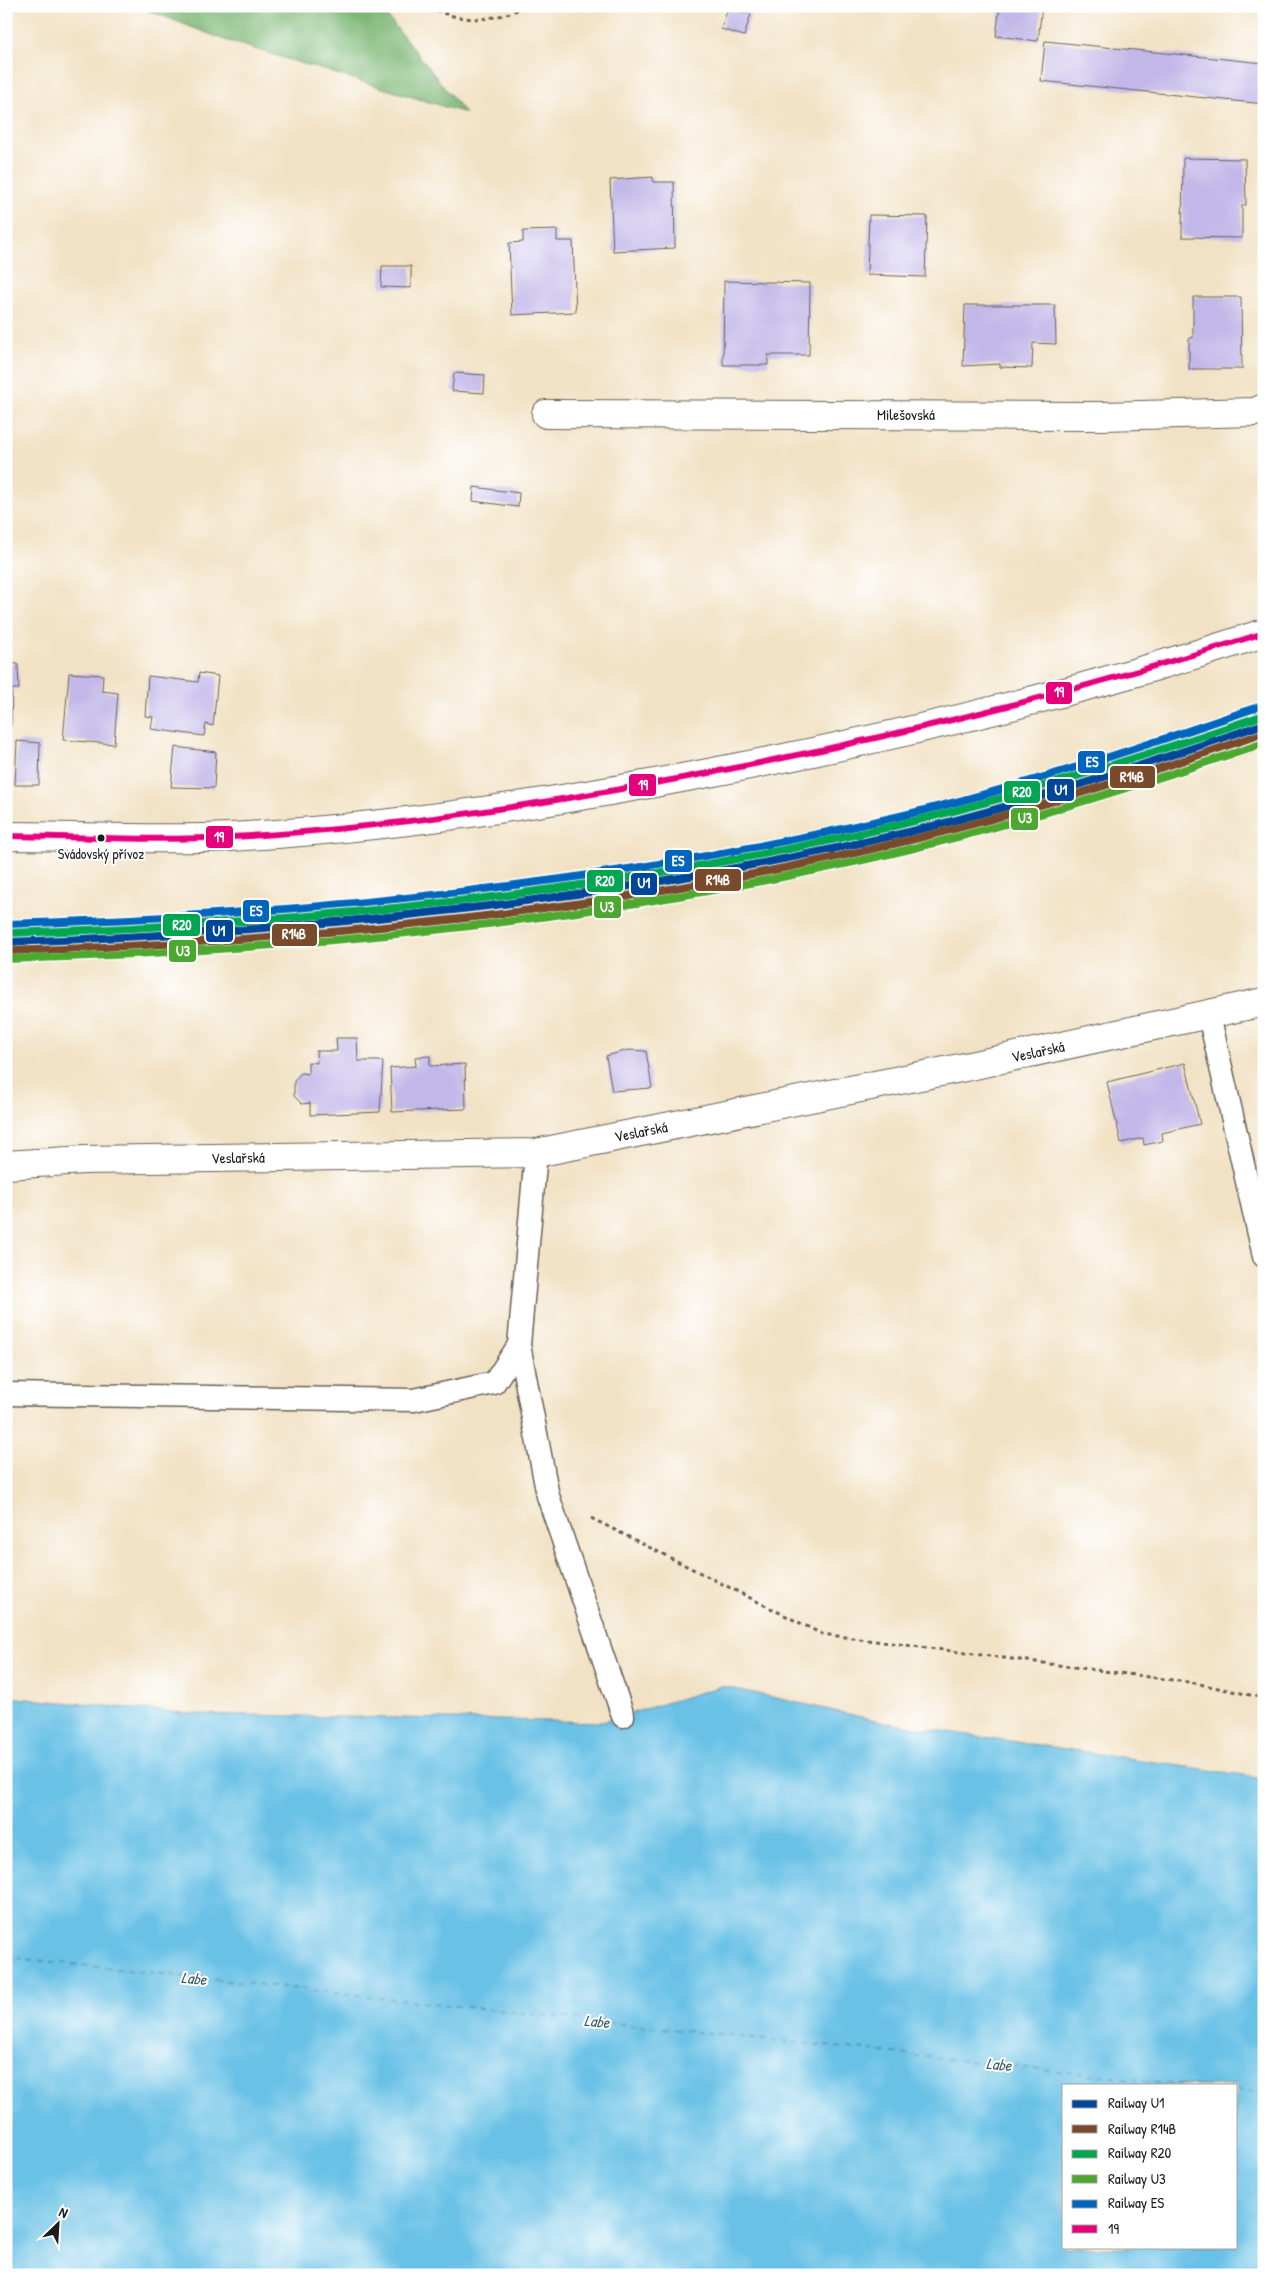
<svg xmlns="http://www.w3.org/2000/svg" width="1270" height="2281" viewBox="0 0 1270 2281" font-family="'Patrick Hand',sans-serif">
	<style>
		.forest { fill: #7db775; stroke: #4c6a48 }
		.water { fill: #69c1e6; stroke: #426e81; fill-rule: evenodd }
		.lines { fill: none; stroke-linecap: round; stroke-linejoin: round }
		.ferry { stroke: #3b5e6d; stroke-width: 1; stroke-dasharray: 6 5; stroke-linecap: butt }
		.building { fill: #c1b7e8 }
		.service-casing { stroke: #676157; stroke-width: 25 }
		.minor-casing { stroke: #676157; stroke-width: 30 }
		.primary-casing { stroke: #676157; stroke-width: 30 }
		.path { stroke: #676157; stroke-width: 3; stroke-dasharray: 4 4; stroke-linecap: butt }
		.service { stroke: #fff; stroke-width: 22 }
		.minor { stroke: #fff; stroke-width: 28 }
		.primary { stroke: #fff; stroke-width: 28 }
		.bus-1-casing { stroke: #fff; stroke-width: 10 }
		.bus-1 { stroke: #e5007d; stroke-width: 6 }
		.rail-1-casing { stroke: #fff; stroke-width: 11 }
		.rail-2-casing { stroke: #fff; stroke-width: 11 }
		.rail-3-casing { stroke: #fff; stroke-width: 11 }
		.rail-4-casing { stroke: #fff; stroke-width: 11 }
		.rail-5-casing { stroke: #fff; stroke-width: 11 }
		.rail-1 { stroke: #00479a; stroke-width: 8 }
		.rail-2 { stroke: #7a4b2a; stroke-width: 8 }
		.rail-3 { stroke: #00a651; stroke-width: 8 }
		.rail-4 { stroke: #4da82f; stroke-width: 8 }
		.rail-5 { stroke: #0065bd; stroke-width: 8 }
		.bus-dot { fill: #1c1c1c; stroke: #fff; stroke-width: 2 }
		.labels { text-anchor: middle; stroke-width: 4; stroke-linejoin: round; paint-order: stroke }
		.bus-label { font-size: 14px; fill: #1c1c1c; stroke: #fff }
		.street-label { font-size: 15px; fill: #1c1c1c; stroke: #fff }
		.water-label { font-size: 16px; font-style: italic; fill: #3b5e6d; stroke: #fff }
		.line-badge { stroke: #fff; stroke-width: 2 }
		.badge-label { font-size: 14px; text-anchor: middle; font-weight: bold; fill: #fff }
	</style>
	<rect width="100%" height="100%" fill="#fff"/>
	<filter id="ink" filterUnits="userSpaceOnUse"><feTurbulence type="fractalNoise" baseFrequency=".02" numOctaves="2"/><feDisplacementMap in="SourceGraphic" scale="10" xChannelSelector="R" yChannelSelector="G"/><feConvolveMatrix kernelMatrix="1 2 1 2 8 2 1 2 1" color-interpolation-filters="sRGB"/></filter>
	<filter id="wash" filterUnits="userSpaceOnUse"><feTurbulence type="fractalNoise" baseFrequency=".0096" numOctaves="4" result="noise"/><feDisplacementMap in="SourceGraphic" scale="20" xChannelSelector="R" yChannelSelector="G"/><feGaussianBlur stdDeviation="1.12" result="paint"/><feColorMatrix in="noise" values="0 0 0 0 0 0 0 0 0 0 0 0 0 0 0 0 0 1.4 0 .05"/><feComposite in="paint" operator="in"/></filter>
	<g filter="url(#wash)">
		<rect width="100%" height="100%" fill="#f2e2c5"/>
		<path class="forest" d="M137 6H379L465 113 225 40Z"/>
		<path class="water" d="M722 1686 893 1724 1264 1778V2275H6V1697L194 1714 602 1722ZM1064 2085H1236V2247H1064Z"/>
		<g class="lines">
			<path class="ferry" d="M6 1957 1187 2085
				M1236 2090 1264 2093"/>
		</g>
		<g id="blocks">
			<path class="building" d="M1000 6H1042L1038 41 996 36Z
				M728 8 751 14 744 36 721 29Z
				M1045 41 1264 63V104L1041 81Z
				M1183 158 1245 159 1246 205H1242V238L1182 237Z
				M653 177V182H674L675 248 613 251 610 180Z
				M869 215 927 216 925 277 867 275Z
				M557 230V241H573L576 312 512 315 509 243 523 242V231Z
				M382 266H411V288L381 287Z
				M724 281 810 283 809 355H768V365H723Z
				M1193 297H1241L1242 369H1189V338H1193Z
				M965 305H1055L1056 344 1033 343 1032 368 1000 367V364L963 366Z
				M454 373 485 375 484 393 452 391Z
				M474 487 519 493 518 507 473 501Z
				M6 663 18 664 19 689H12L11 726H6Z
				M69 673 103 675 102 691 118 693 114 744 63 740Z
				M199 673 218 676 213 726 206 724 204 736 151 729 153 717 145 716 148 676 198 682Z
				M17 741 40 743 39 785H15Z
				M175 747 216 752 214 788 171 787Z
				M336 1038H357L358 1061H383L380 1112 310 1115V1103L302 1104 294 1096V1081L301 1073 308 1074V1062L317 1063 316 1051H337Z
				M628 1050 646 1051 652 1088 612 1091 606 1056Z
				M430 1056V1066L465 1064 466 1109 392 1112 390 1068 416 1066 415 1057Z
				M1185 1063 1200 1124 1162 1133 1163 1141 1144 1145 1143 1138 1121 1143 1107 1082Z"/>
		</g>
	</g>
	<g filter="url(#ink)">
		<use href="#blocks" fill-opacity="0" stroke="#676157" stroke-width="1"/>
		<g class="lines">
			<g class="service-casing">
				<path id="service" d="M1209 1015 1264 1256
					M536 1153 519 1345 548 1496 623 1716
					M6 1394 414 1400 494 1383 519 1345"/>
			</g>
			<g class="minor-casing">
				<path id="minor" d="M546 414 1103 416 1255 412 1264 408
					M6 1165 84 1160 536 1153 970 1066 1264 1002"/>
			</g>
			<g class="primary-casing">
				<path id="primary" d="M6 836C81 836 157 841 231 837 390 828 547 804 703 774 893 738 1080 693 1264 633"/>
			</g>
			<path class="path" d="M429 6C459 24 495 22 526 6
				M591 1518 822 1634 1195 1683 1264 1698"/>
			<use href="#service" class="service"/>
			<use href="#minor" class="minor"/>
			<use href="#primary" class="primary"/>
			<g class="bus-1-casing">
				<path id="bus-1" d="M6 836C81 837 156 841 231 837 381 829 530 806 677 779 876 742 1071 694 1264 633"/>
			</g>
			<use href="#bus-1" class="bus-1"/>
			<g class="rail-1-casing">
				<path id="rail-1" d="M6 942C307 932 607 902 900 834 1023 805 1144 765 1264 724"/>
			</g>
			<g class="rail-2-casing">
				<path id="rail-2" d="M6 951C308 941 612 912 906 841 1027 812 1146 774 1264 733"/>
			</g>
			<g class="rail-3-casing">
				<path id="rail-3" d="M6 933C306 924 605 894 898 825 1021 796 1142 757 1261 716"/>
			</g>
			<g class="rail-4-casing">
				<path id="rail-4" d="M7 959C309 950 611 920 906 850 1027 821 1146 783 1264 743"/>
			</g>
			<g class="rail-5-casing">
				<path id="rail-5" d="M6 924C306 915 604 885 896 817 1019 788 1139 748 1258 707"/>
			</g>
			<use href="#rail-1" class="rail-1"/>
			<use href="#rail-2" class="rail-2"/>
			<use href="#rail-3" class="rail-3"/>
			<use href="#rail-4" class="rail-4"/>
			<use href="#rail-5" class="rail-5"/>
		</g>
	</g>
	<circle class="bus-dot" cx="101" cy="838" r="4.5"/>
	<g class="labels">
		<g class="bus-label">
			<text x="101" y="859">Svádovský přívoz</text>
		</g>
		<g class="street-label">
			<text x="906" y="420">Milešovská</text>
			<text transform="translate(1038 1052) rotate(-12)" y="5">Veslařská</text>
			<text transform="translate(641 1132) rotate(-11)" y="5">Veslařská</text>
			<text transform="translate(238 1158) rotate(-1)" y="5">Veslařská</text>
		</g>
		<g class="water-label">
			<text transform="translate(194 1978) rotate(6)" y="6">Labe</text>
			<text transform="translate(597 2021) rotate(6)" y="6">Labe</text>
			<text transform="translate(999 2064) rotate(6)" y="6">Labe</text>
		</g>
	</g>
	<g class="line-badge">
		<rect x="1045" y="681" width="28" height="24" rx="5" fill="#e5007d"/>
		<rect x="1077" y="750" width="29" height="24" rx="5" fill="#0065bd"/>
		<rect x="1109" y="765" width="47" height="24" rx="5" fill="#7a4b2a"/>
		<rect x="628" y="773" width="29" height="24" rx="5" fill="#e5007d"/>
		<rect x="1046" y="778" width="29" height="24" rx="5" fill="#00479a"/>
		<rect x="1003" y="780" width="38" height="24" rx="5" fill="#00a651"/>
		<rect x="1010" y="807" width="29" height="24" rx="5" fill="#4da82f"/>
		<rect x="205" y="825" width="29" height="24" rx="5" fill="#e5007d"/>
		<rect x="664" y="849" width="29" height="24" rx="5" fill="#0065bd"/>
		<rect x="694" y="868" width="48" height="24" rx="5" fill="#7a4b2a"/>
		<rect x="586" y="869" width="38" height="24" rx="5" fill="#00a651"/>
		<rect x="630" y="872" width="28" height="24" rx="5" fill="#00479a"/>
		<rect x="593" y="895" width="29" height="24" rx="5" fill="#4da82f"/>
		<rect x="242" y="899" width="28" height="24" rx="5" fill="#0065bd"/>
		<rect x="162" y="913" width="39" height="24" rx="5" fill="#00a651"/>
		<rect x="205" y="919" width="29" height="24" rx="5" fill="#00479a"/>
		<rect x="271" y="923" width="47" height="24" rx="5" fill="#7a4b2a"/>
		<rect x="168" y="939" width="29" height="24" rx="5" fill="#4da82f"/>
	</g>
	<g class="badge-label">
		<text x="1059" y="697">19</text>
		<text x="1092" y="767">ES</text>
		<text x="1132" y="782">R14B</text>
		<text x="643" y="790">19</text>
		<text x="1061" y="795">U1</text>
		<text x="1022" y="797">R20</text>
		<text x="1025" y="823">U3</text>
		<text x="219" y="842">19</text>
		<text x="678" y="866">ES</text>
		<text x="718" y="885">R14B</text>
		<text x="605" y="886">R20</text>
		<text x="644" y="888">U1</text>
		<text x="607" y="912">U3</text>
		<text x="256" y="916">ES</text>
		<text x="182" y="930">R20</text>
		<text x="219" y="936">U1</text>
		<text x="294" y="939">R14B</text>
		<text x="183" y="956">U3</text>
	</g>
	<rect width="1270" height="2281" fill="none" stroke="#fff" stroke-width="25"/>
	<rect x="1062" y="2084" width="175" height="165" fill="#ffffff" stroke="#a4a4a4"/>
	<rect x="1072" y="2100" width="25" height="8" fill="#00479a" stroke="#a4a4a4"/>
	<text x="1108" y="2108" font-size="15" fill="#1c1c1c">Railway U1</text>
	<rect x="1072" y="2125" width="25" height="8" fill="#7a4b2a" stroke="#a4a4a4"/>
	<text x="1108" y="2134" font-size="15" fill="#1c1c1c">Railway R14B</text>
	<rect x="1072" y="2150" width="25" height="8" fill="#00a651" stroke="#a4a4a4"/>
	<text x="1108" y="2158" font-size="15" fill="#1c1c1c">Railway R20</text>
	<rect x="1072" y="2175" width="25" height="8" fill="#4da82f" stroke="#a4a4a4"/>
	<text x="1108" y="2184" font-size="15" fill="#1c1c1c">Railway U3</text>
	<rect x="1072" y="2200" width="25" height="8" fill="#0065bd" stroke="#a4a4a4"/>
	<text x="1108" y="2208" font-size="15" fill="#1c1c1c">Railway ES</text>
	<rect x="1072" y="2225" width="25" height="8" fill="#e5007d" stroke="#a4a4a4"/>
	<text x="1108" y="2234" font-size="15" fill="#1c1c1c">19</text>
	<g transform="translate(58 2224) rotate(25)" stroke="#ffffff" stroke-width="4" paint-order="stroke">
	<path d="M0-4L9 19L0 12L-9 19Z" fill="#1c1c1c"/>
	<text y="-8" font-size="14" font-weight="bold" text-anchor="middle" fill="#1c1c1c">N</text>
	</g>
</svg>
